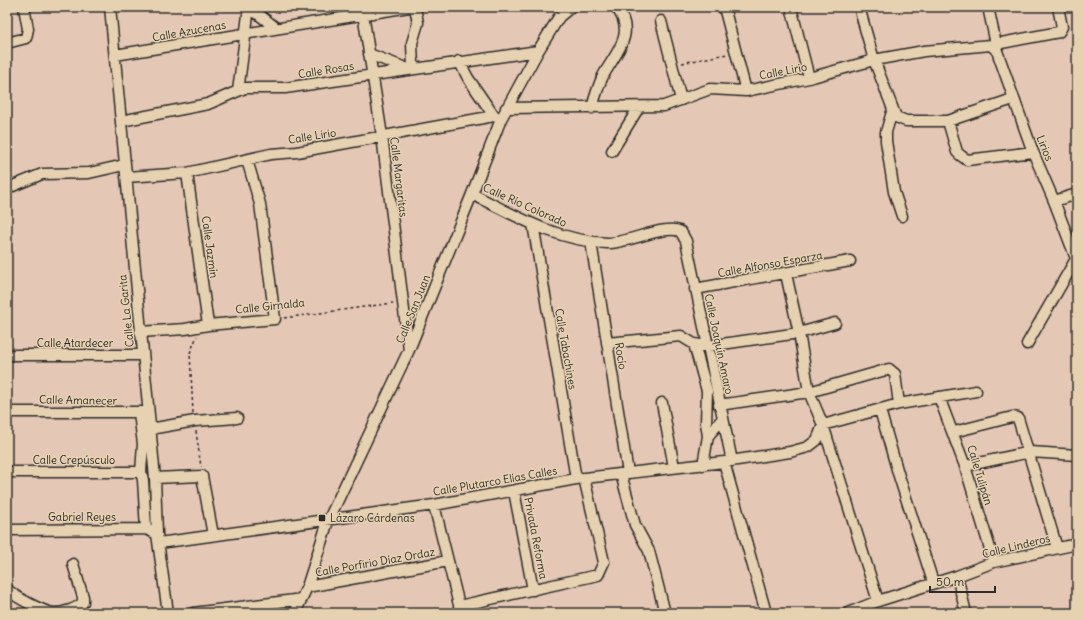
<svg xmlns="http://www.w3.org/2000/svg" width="1084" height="620" viewBox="0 0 1084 620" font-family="Delius,sans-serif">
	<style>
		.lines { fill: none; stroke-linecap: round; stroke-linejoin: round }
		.minor-casing { stroke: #2b2b2b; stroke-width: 13 }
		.path { stroke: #2b2b2b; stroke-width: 1.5; stroke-dasharray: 3 3; stroke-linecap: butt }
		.minor { stroke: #e6d2b0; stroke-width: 10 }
		.poi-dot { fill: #2b2b2b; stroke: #e6d2b0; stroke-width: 1.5 }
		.labels { text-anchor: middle; stroke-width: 3; stroke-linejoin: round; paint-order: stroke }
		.street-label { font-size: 11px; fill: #2b2b2b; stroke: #e6d2b0 }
		.poi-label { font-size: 11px; fill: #2b2b2b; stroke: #e6d2b0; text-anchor: start }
	</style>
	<rect width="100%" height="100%" fill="#e5c7b5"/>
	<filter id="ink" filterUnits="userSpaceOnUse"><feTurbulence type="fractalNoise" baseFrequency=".025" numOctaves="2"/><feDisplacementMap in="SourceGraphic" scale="8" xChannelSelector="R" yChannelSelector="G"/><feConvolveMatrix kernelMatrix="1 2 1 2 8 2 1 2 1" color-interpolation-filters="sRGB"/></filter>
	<g filter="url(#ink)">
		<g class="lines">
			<g class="minor-casing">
				<path id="minor" d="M110 7 155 478 157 534 168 613
					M249 7 276 28
					M362 7 382 136 409 350
					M724 7 746 91
					M791 7 809 78
					M859 7 874 60 896 117 906 121H948L1013 99
					M988 7 996 44
					M661 21 681 100
					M7 43 26 38 28 29 24 7
					M991 45 997 51 1033 152 1054 201 1077 261
					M369 54 408 69
					M115 55 409 7
					M459 61 468 78 494 116
					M413 68 412 43 418 23 415 7
					M238 91 249 7
					M506 108 664 106 710 89 746 91 809 78 874 60 924 51 991 45 1059 32 1062 27 1058 7
					M592 108C595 97 598 86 603 76 616 52 637 34 616 7
					M892 112 886 132V141L894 192 902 216
					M121 121 208 104 245 88H285L538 51
					M948 121 957 152 960 155 967 160 1033 152
					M612 151 639 107
					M187 173 208 325
					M126 177 187 173 271 154 297 152 494 116 501 119
					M13 186 42 174 89 173 124 165
					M472 194C516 216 557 241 607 243 626 244 667 223 681 232L686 241 732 461
					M1054 201 1077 194
					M533 224 576 479
					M591 242 628 473
					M786 274 799 333 809 392 823 425 878 601
					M695 289 850 261
					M140 332 185 329 208 325 275 319 260 204 247 160
					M607 343 681 336 694 344 708 346 799 333 835 323
					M694 344 707 391 706 423 708 436
					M1027 344 1076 259
					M7 355H143
					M939 397 965 466 994 562
					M662 403 674 467
					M719 405 809 392 889 369 895 374 899 404
					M880 410 898 473 933 582
					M7 412H148
					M139 413 143 444 141 472 143 480 146 529
					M150 429 195 421 237 418
					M954 432 1012 417 1018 418 1057 548
					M724 462 766 613
					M703 465 708 436 723 418
					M965 466 1030 452 1077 455
					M7 472H141
					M621 474 635 525 649 551 665 613
					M155 478 202 476 213 535
					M514 491 533 590
					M434 505 461 613
					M7 530 146 529 157 534
					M159 543 434 505 576 479 724 462 790 452 808 447 817 440 823 425 899 404 976 391
					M957 576 966 613
					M307 587 448 561
					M7 589C15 597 43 612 54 613 62 613 78 609 83 602V597L73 564
					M459 606 598 575 604 562 584 478
					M193 613 302 599
					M295 613 307 587 328 521 409 350 472 194 501 119 538 51 559 17 571 7
					M848 613 878 601 957 576 994 562 1077 544"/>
			</g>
			<path class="path" d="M682 63 727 54
				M284 318 393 303
				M193 413 190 353 197 336
				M196 431 201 467
				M7 613 13 604"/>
			<use href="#minor" class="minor"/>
		</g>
	</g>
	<rect class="poi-dot" x="318" y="514" width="8" height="8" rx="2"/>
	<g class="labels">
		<g class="street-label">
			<text transform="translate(189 31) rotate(-10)" y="4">Calle Azucenas</text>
			<text transform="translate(326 70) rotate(-9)" y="4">Calle Rosas</text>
			<text transform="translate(783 71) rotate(-11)" y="4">Calle Lirio</text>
			<text transform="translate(312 136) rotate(-9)" y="4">Calle Lirio</text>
			<text transform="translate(1045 148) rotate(68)" y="4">Lirios</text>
			<text transform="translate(399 177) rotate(83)" y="4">Calle Margaritas</text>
			<text transform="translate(525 205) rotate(24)" y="4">Calle Río Colorado</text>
			<text transform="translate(210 247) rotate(82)" y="4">Calle Jazmín</text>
			<text transform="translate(770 264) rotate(-10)" y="4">Calle Alfonso Esparza</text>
			<text transform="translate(270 306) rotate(-6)" y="4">Calle Girnalda</text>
			<text transform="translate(413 309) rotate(-68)" y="4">Calle San Juan</text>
			<text transform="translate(126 311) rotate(-96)" y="4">Calle La Garita</text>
			<text x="75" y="347">Calle Atardecer</text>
			<text transform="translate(719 344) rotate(78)" y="4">Calle Joaquín Amaro</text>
			<text transform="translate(566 349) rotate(80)" y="4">Calle Tabachines</text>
			<text transform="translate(621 356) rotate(81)" y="4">Rocío</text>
			<text transform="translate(78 400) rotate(1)" y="4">Calle Amanecer</text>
			<text x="74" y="464">Calle Crepúsculo</text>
			<text transform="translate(980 475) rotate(73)" y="4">Calle Tulipán</text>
			<text transform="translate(495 481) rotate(-10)" y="4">Calle Plutarco Elías Calles</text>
			<text x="82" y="521">Gabriel Reyes</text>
			<text transform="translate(536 538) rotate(79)" y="4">Privada Reforma</text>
			<text transform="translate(1016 546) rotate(-14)" y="4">Calle Linderos</text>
			<text transform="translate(375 562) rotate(-10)" y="4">Calle Porfirio Díaz Ordaz</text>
		</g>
		<g class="poi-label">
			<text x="330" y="522">Lázaro Cárdenas</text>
		</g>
	</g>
	<rect width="1084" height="620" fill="none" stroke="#e6d2b0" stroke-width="24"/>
	<rect x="12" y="12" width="1060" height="596" fill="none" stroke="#2b2b2b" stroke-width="1.5" filter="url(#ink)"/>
	<path d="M930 586v6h65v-6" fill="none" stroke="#2b2b2b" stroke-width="2"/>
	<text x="936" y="586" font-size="12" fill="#2b2b2b" stroke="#e6d2b0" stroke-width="3" paint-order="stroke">50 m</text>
</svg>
